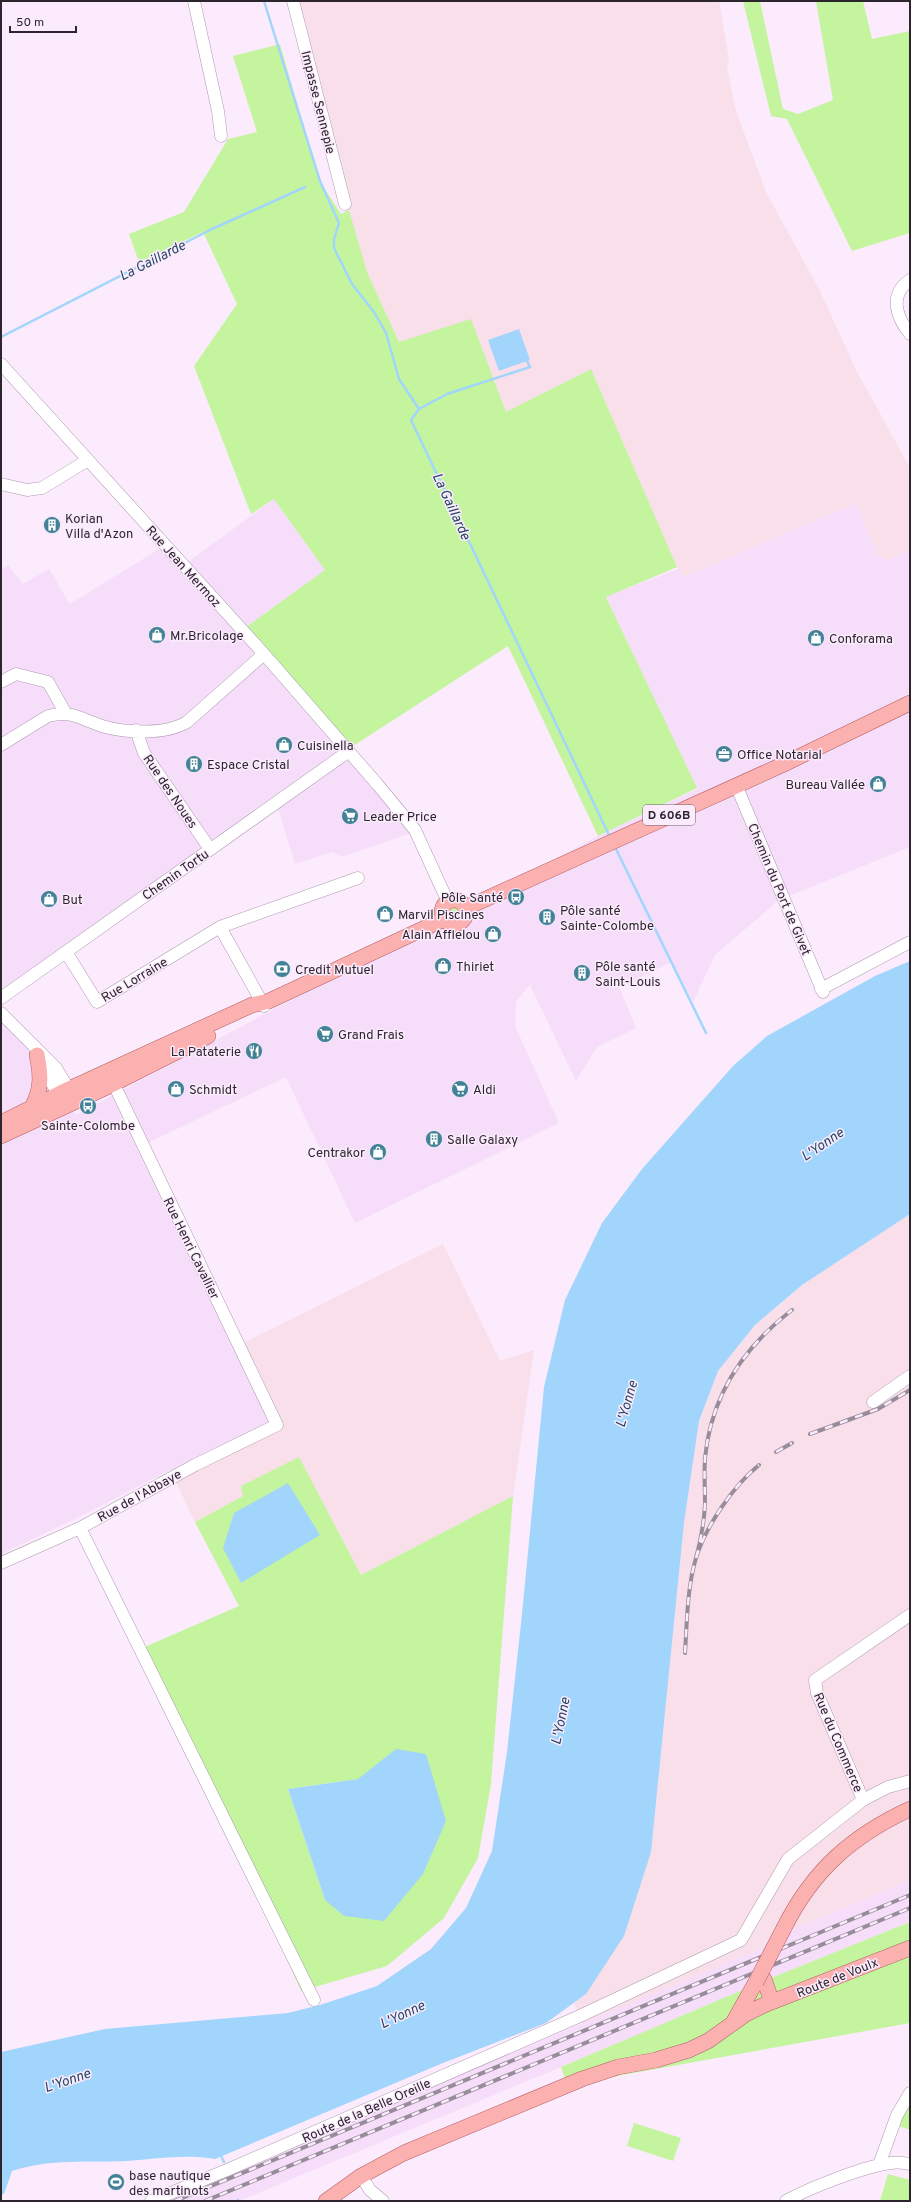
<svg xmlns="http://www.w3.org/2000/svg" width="911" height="2202" viewBox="0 0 911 2202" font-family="Overpass,sans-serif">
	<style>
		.built { fill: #f6ddfa }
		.industrial { fill: #f8dfea }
		.green { fill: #c4f49e; fill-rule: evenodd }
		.water { fill: #a2d5fc }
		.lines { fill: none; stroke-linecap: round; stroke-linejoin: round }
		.stream { stroke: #a2d5fc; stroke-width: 2.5 }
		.minor-casing { stroke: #ac9aaf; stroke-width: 13 }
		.major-casing { stroke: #b25e61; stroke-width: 16 }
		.minor { stroke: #fff; stroke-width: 12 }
		.major { stroke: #fcb1b1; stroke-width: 15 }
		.rail-casing { stroke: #978c99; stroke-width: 4 }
		.rail { stroke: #fbebfd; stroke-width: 2.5; stroke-dasharray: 8; stroke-linecap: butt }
		.major-bridge-casing { stroke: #b25e61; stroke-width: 16; stroke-linecap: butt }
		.major-bridge { stroke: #fcb1b1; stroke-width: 15 }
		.labels { text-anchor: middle; stroke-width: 3; stroke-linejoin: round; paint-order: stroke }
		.shield { fill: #fbebfd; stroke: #6a606b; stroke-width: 1 }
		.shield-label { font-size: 12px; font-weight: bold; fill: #2c252d }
		.street-label { font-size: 13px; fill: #2c252d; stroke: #fbebfd }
		.poi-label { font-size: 13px; fill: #2c252d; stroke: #fbebfd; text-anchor: start }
		.water-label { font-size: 14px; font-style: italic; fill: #224763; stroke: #fbebfd }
	</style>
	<rect width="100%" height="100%" fill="#fbebfd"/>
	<path class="built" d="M274 499 325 570 243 629 414 832 342 857 332 852 295 864 275 799 1 995V570L8 565 23 584 49 569 70 604 169 543 188 562Z
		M856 503 878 556 889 560 910 549V847L779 900 715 955 693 1002 672 962 619 987 636 1028 597 1047 576 1081 530 985 516 1001 515 1026 559 1123 355 1223 286 1077 137 1148 272 1424 170 1470 81 1516 1 1554V1006L76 1115 598 836 697 789 606 596Z
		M910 1880V1922L771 1978V1969L789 1931Z
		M767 1946 748 1988 561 2067 239 2201H158Z"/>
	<path class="industrial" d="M295 1H719L729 60 727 67 736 111 766 192 821 293 855 368 910 468V549L889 560 878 556 856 503 684 577 677 567 591 369 506 412 471 320 399 342 367 272 345 198Z
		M910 1214V1880L789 1931 767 1946 582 2024 574 2003 586 1994 651 1852 684 1523 699 1421 718 1371 755 1325 802 1285Z
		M443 1244 500 1361 534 1350 513 1496 361 1575 299 1457 243 1496 195 1522 170 1470 272 1424 235 1347Z"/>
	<path class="green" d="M743 1H760L783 109 798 114 833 100 816 1H863L872 39 910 31V233L852 251 787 119 771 116Z
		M280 44 319 180 341 214 349 210 367 272 399 342 471 319 506 412 591 369 677 567 606 597 697 788 598 836 508 646 350 748 242 630 325 570 274 499 251 514 194 366 237 304 203 232 139 262 129 234 184 212 228 139 257 132 233 56Z
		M446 912a8 8 0 1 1 16 0a8 8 0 1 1-16 0Z
		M299 1457 361 1575 513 1496 491 1784 478 1858 444 1918 387 1966 301 1991 266 1912 140 1649 239 1606 195 1522 243 1496 241 1486ZM358 1779 325 1900 288 1789Z
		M910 1922V2023L567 2085 561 2067 771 1978Z
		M910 2098V2130L896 2125Z
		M634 2123 681 2138 673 2161 627 2146Z
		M888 2174 910 2180V2201H880Z"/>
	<path class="water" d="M519 329 530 360 499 371 488 340Z
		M910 961V1214L802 1285 755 1325 718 1371 699 1421 684 1523 651 1852 624 1936 586 1994 546 2023 443 2063 215 2159C185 2154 156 2159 127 2161 86 2163 52 2158 12 2171L4 2194 1 2195V2052L105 2029 288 2013 320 2005 377 1986 431 1949 466 1908 492 1851 507 1752 522 1614 544 1387 565 1300 602 1223 642 1169 733 1066 767 1036 875 976Z
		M288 1483 320 1535 241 1583 223 1548 234 1513Z
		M396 1749 426 1754 446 1821 423 1874 384 1921 344 1916 325 1900 288 1789 358 1779Z"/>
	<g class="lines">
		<path class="stream" d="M264 1 320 181 339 223 334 239V248L352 284 374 312 386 333 399 379 419 409 411 420 609 835
			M1 337 210 230 305 187
			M419 409 447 394 530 367 526 359
			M616 849 706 1033
			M220 2154 224 2162
			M238 2200V2201"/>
		<g class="minor-casing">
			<path id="minor" d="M194 1 218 111 221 136
				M293 1 345 204
				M910 280C888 295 897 318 910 334
				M1 364 264 654 378 785 415 830 448 902
				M1 484 27 490 42 488 88 460
				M1 682 16 674 48 682 66 714
				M136 730 144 753 210 849
				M1 745 48 716C73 710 80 719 102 726 125 733 166 735 187 722L264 654
				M736 785 823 992
				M220 927 264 1006
				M66 952 97 1002 220 927 358 878
				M821 989 910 942
				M1 998 349 751
				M1 1013 56 1068 73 1096
				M40 1061 62 1102
				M873 1402 910 1376
				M80 1528 314 2000
				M1 1563 80 1528 195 1465 277 1425 110 1076
				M863 1800 817 1693 815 1680 910 1615
				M879 2165 897 2115 910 2093
				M361 2176 370 2190 383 2201
				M151 2201 227 2170 580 2016 741 1940 788 1859 863 1800 888 1787 910 1781
				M786 2201C809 2188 865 2166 891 2163 897 2162 904 2163 910 2164"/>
		</g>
		<g class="major-casing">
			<path id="major" d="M442 912a12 12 0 1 1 24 0a12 12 0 1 1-24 0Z
				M466 908 782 765 910 703
				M32 1107C42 1089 41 1075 37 1055
				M1 1123 69 1089 252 1005 269 1001 444 919
				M1 1136 107 1087 208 1036
				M784 1928C813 1870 852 1836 910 1809
				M764 1979 772 2002
				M734 2021 756 1982
				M326 2201 361 2176 404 2153 582 2079 618 2067 656 2060 689 2050 708 2041 746 2014 764 2005 910 1948"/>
		</g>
		<use href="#minor" class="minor"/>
		<use href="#major" class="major"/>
		<g class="rail-casing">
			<path id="rail" d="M810 1434 878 1409 910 1390
				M776 1452 792 1443
				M696 1558C701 1540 704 1522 705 1504 705 1489 704 1473 705 1458 711 1396 744 1347 792 1310
				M685 1653C687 1622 687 1588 696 1558 706 1526 733 1486 759 1465
				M175 2201 910 1895
				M205 2201 910 1908"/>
		</g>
		<use href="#rail" class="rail"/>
		<g class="major-bridge-casing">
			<path id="major-bridge" d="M756 1982 784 1928"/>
		</g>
		<use href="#major-bridge" class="major-bridge"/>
	</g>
	<defs>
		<g id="building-disc" transform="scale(0.9)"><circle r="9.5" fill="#428196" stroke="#fbebfd"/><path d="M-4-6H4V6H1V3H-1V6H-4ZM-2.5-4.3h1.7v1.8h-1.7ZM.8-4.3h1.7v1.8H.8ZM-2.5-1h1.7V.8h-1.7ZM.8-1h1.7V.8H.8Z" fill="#fff"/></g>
		<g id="shop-disc" transform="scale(0.9)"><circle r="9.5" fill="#428196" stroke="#fbebfd"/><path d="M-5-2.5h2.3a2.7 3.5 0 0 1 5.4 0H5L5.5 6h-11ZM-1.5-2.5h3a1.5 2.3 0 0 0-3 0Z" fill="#fff"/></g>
		<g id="office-disc" transform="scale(0.9)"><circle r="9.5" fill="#428196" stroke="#fbebfd"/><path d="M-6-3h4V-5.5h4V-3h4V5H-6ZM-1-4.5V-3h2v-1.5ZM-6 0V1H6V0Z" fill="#fff"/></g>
		<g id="supermarket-disc" transform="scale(0.9)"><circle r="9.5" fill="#428196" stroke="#fbebfd"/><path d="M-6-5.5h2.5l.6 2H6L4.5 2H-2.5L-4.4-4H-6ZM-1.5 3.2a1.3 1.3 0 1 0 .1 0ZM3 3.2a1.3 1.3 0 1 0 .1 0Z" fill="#fff"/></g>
		<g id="bus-disc" transform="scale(0.9)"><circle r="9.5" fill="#428196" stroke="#fbebfd"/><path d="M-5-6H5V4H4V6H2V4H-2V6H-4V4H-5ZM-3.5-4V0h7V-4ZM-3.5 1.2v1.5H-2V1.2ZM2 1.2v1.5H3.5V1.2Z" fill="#fff"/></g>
		<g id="bank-disc" transform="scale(0.9)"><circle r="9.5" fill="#428196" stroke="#fbebfd"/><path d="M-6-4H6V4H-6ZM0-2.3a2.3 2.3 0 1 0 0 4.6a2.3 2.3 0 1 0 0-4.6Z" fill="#fff"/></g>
		<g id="restaurant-disc" transform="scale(0.9)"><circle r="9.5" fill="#428196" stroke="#fbebfd"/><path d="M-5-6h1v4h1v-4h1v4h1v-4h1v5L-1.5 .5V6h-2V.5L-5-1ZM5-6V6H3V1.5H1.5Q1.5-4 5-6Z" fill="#fff"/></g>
		<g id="stadium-disc" transform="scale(0.9)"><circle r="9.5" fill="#428196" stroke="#fbebfd"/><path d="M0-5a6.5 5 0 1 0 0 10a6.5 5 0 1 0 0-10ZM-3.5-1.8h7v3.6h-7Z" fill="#fff"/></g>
	</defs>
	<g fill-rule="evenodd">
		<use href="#building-disc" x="52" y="525"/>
		<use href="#shop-disc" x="157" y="635"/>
		<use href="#shop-disc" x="816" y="638"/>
		<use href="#shop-disc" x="284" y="745"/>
		<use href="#office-disc" x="724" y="754"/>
		<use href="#building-disc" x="194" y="764"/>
		<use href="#shop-disc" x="878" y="784"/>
		<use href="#supermarket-disc" x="350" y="816"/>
		<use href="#bus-disc" x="516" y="897"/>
		<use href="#shop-disc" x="49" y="899"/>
		<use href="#shop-disc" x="385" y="914"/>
		<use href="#building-disc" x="547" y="917"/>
		<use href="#shop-disc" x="493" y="934"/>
		<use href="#shop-disc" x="443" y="966"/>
		<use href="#bank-disc" x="282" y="969"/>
		<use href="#building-disc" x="582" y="973"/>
		<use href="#supermarket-disc" x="325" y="1034"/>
		<use href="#restaurant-disc" x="254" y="1051"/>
		<use href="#shop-disc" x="176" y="1089"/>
		<use href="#supermarket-disc" x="460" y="1089"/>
		<use href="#bus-disc" x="88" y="1106"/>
		<use href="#building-disc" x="434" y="1139"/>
		<use href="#shop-disc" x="378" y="1152"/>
		<use href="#stadium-disc" x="116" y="2182"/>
	</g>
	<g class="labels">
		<rect class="shield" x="643" y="805" width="52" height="20" rx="3"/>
		<g class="shield-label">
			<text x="669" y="819">D 606B</text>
		</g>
		<g class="street-label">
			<text transform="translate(319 102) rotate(76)" y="5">Impasse Sennepie</text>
			<text transform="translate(184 566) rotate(48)" y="5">Rue Jean Mermoz</text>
			<text transform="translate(171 791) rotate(56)" y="5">Rue des Noues</text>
			<text transform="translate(175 874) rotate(-35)" y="5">Chemin Tortu</text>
			<text transform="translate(780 889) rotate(67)" y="5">Chemin du Port de Givet</text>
			<text transform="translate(134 979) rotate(-31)" y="5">Rue Lorraine</text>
			<text transform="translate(192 1248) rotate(64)" y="5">Rue Henri Cavallier</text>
			<text transform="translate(139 1495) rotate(-29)" y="5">Rue de l'Abbaye</text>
			<text transform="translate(839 1742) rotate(67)" y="5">Rue du Commerce</text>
			<text transform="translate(837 1977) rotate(-22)" y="5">Route de Voulx</text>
			<text transform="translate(366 2110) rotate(-24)" y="5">Route de la Belle Oreille</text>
		</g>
		<g class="poi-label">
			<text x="65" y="523">Korian<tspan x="65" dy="15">Villa d'Azon</tspan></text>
			<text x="170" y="640">Mr.Bricolage</text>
			<text x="829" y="643">Conforama</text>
			<text x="297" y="750">Cuisinella</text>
			<text x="737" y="759">Office Notarial</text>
			<text x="207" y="769">Espace Cristal</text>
			<text x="865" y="789" text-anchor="end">Bureau Vallée</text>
			<text x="363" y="821">Leader Price</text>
			<text x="503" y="902" text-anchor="end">Pôle Santé</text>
			<text x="62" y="904">But</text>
			<text x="560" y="915">Pôle santé<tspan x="560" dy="15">Sainte-Colombe</tspan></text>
			<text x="398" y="919">Marvil Piscines</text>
			<text x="480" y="939" text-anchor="end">Alain Afflelou</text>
			<text x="456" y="971">Thiriet</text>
			<text x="595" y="971">Pôle santé<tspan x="595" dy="15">Saint-Louis</tspan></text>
			<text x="295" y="974">Credit Mutuel</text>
			<text x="338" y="1039">Grand Frais</text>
			<text x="241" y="1056" text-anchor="end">La Pataterie</text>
			<text x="189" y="1094">Schmidt</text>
			<text x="473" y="1094">Aldi</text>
			<text x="88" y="1130" text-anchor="middle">Sainte-Colombe</text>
			<text x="447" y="1144">Salle Galaxy</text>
			<text x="365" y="1157" text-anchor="end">Centrakor</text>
			<text x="129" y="2180">base nautique<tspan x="129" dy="15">des martinots</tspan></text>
		</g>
		<g class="water-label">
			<text transform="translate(152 260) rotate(-27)" y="5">La Gaillarde</text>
			<text transform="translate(452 506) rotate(65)" y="5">La Gaillarde</text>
			<text transform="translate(822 1144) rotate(-34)" y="5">L'Yonne</text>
			<text transform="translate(626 1404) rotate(-74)" y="5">L'Yonne</text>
			<text transform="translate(560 1721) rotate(-78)" y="5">L'Yonne</text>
			<text transform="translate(402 2014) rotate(-25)" y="5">L'Yonne</text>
			<text transform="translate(67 2080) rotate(-19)" y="5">L'Yonne</text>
		</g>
	</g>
	<rect width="911" height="2202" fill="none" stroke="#2c252d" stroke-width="4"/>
	<path d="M10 26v6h66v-6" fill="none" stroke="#2c252d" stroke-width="2"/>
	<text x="16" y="26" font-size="12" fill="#2c252d" stroke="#fbebfd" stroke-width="3" paint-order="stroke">50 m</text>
</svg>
